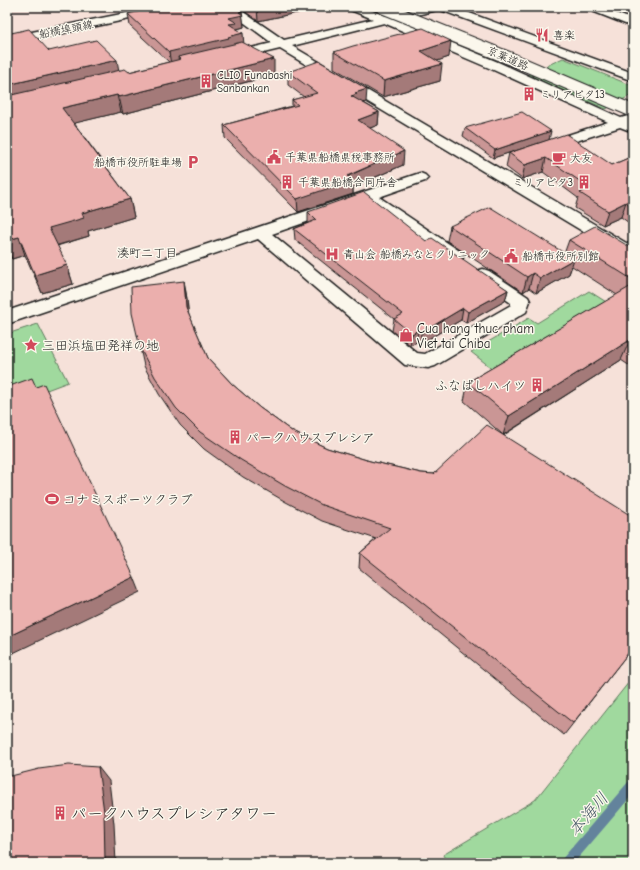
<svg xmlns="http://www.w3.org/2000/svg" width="640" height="870" viewBox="0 0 640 870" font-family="'Comic Neue','Klee One',sans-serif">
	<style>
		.green { fill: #a0d99e; stroke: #5e7a5d }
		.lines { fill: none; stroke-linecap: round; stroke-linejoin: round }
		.stream { fill: #63839c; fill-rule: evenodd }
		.minor-casing { stroke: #1c1c1c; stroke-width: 3 }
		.tertiary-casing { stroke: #1c1c1c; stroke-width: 3 }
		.secondary-casing { stroke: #1c1c1c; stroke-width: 3 }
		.minor { fill: #fbf7ec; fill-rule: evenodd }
		.tertiary { fill: #fbf7ec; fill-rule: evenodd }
		.secondary { fill: #fbf7ec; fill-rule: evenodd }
		.motorway-bridge-casing { stroke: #1c1c1c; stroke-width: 14; stroke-linecap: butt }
		.motorway-bridge { stroke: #fbf7ec; stroke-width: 12 }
		.wall { fill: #ca9695; stroke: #1c1c1c }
		.shaded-wall { fill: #a47a79; stroke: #1c1c1c }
		.building { fill: #ebafad; stroke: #1c1c1c }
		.labels { text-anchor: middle; stroke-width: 3; stroke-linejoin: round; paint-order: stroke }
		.far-street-label { font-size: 11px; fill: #1c1c1c; stroke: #fbf7ec }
		.far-poi-label { font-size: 11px; fill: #1c1c1c; stroke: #fbf7ec; text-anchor: start }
		.far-neighbourhood-label { font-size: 12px; fill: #1c1c1c; stroke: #fbf7ec }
		.poi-label { font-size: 13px; fill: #1c1c1c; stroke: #fbf7ec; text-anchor: start }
		.near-poi-label { font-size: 16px; fill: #1c1c1c; stroke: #fbf7ec; text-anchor: start }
		.near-water-label { font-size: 17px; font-style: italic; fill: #465867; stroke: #fbf7ec }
	</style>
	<rect width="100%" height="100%" fill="#f6e1d9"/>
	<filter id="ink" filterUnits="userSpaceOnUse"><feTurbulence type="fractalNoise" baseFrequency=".025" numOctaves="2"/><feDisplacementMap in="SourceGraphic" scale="8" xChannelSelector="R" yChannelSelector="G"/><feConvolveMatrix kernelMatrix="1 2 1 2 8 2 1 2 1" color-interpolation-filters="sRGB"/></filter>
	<g filter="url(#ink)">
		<path class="green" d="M563 58 633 86V94L606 109 527 75Z
			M589 291 614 307 503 377 471 352 529 318 537 323Z
			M38 324 68 382 7 405V334Z
			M633 677V863H447L443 855 535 800Z"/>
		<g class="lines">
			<path class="stream" d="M633 779V794L574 863H560L562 859 629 781Z"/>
			<g class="minor-casing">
				<path id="minor" d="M223 7H236L284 40 373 19 348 9 346 7H362L386 16 423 7H443L441 9 397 20 498 62 621 118 628 116 633 117V132L620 127 545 151 540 150 538 147 540 144 608 122 489 68 384 23 292 46 633 247V259L627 258 280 49 230 61 226 60 224 57 226 54 272 43Z
					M585 7H601L633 20V27L587 9Z
					M420 173 425 175 428 178 425 181 379 197 461 252 464 256 461 260 455 261 449 260 364 202 272 234 417 353 425 354 511 305V303L477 279 474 275 477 271 483 269 489 271 528 297 530 301 526 312 435 366 428 368 405 365 258 239 7 324V311Z"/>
			</g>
			<g class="tertiary-casing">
				<path id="tertiary" d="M436 7H453L633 73V81L438 9Z"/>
			</g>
			<g class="secondary-casing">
				<path id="secondary" d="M156 7H178L172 10 7 45V37Z"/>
			</g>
			<use href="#minor" class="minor"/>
			<use href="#tertiary" class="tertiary"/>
			<use href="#secondary" class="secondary"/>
			<g class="motorway-bridge-casing">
				<path id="motorway-bridge" d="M382 7 509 58 633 111"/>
			</g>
			<use href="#motorway-bridge" class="motorway-bridge"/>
		</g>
		<path class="wall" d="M239 7H311V10L258 21Z
			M128 14H242L244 27 237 29 243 43 274 75 123 114 121 112 74 123 130 199 134 217 88 231 89 236 57 246 67 265 73 284 42 293 25 255 12 259 9 255H7V34L49 51 119 70 129 72 169 62 130 26Z
			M334 52 449 57 437 61 440 81 383 97 334 68Z
			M288 72 366 102 364 103 379 112 378 125 370 128 403 165 353 187V194L298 212 225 138 224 125 292 106V100L304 97 288 85Z
			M465 128 549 139 612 165 633 156V226L621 217 603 225 575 208 578 198 543 172 522 179 506 167 509 153 523 148 493 158 463 136Z
			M308 212 426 241 508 290 505 301 466 323 461 320 420 344 417 342 410 345 392 331 394 319 295 240 294 229 308 223Z
			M450 226 564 254 569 240 633 249V368L621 360 504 435 633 647 564 735 359 568 360 553 376 539 322 521 286 502 243 477 204 449 180 425 159 394 144 366 140 348 184 281 187 299 188 312 208 358 232 384 260 408 293 432 327 448 370 461 421 473 434 474 502 434 464 401 468 382 617 295 572 266 569 274 536 293 529 288 523 292 447 241Z"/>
		<path class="shaded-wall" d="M263 7H311V10L258 21 257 8Z
			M242 11 244 27 237 29 238 34 243 33 244 46 181 59 178 57 179 63 171 65 169 52 229 18 239 12Z
			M451 41 449 57 420 67 421 51Z
			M274 59V75L123 114 119 97Z
			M117 60 120 77 7 103V85Z
			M442 64 440 81 383 97 384 81Z
			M367 89 366 102 357 105 351 96 355 93Z
			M117 95 121 112 67 125 62 108Z
			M379 112 378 125 357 133 358 120Z
			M551 131 549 140 493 158 495 150Z
			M404 151 403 165 353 187V194L298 212 297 199Z
			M546 158 543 172 522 179 525 165Z
			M130 199 134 217 88 231 89 236 55 246 49 228 82 213Z
			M626 202 621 217 603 225 608 211Z
			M19 237 25 255 12 259 7 248V240Z
			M7 249 9 255H7Z
			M574 259 569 274 536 293 540 278Z
			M67 265 73 284 42 293 35 275Z
			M533 273 529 288 523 292 527 277Z
			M184 281 187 299 190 325 186 307Z
			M508 290 505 301 466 323 468 312Z
			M463 308 461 320 420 344 421 333Z
			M418 330 417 342 410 345 412 334Z
			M630 340 621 360 503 435 509 416Z
			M134 577 140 592 7 656V637Z
			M98 767 109 781 114 824 116 863H105Z"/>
		<path class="building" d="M159 7H236L242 11 239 12 243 15 229 18 237 23 229 24 243 33 228 37 229 38 169 52 128 14Z
			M423 28 451 41 421 51 442 64 384 81 334 52 353 46Z
			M29 29 49 51 96 40 117 60 7 85V34Z
			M242 42 274 59 119 97 117 95 62 108 130 199 82 213 84 218 49 228 67 265 35 275 19 237 7 240V96L125 69 129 72 181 59 178 57Z
			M319 61 367 89 355 93 357 94 351 96 379 112 358 120 404 151 347 176 353 180 297 199 224 125 298 105 292 100 317 93 288 72Z
			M522 112 551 131 495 150 465 128Z
			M566 134 612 165 633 156V207L626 202 608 211 580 193 590 188 546 158 525 165 509 153Z
			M364 192 426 241 432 238 508 290 468 312 463 308 421 333 418 330 412 334 394 319 403 314 294 229 316 220 308 212Z
			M490 207 574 259 540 278 533 273 527 277 450 226Z
			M595 226 633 249V280L569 240Z
			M184 281 186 307 208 358 232 384 260 408 293 432 327 448 370 461 421 473 434 474 487 425 633 517V647L573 723 360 553 390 528 322 505 285 486 241 460 200 432 176 408 155 377 140 348 132 313 131 287Z
			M633 285V342L630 340 509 416 468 382Z
			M32 378 36 387 44 384 134 577 7 637V387Z
			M69 765 98 767 104 812 105 860V863H7V777L39 769Z"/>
	</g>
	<defs>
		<g id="restaurant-bare" transform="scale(1.08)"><path d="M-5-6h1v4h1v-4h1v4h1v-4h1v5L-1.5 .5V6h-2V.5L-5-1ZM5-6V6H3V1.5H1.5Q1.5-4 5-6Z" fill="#d1495b" stroke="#fbf7ec" stroke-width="2.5" paint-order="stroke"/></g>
		<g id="building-bare" transform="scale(1.08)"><path d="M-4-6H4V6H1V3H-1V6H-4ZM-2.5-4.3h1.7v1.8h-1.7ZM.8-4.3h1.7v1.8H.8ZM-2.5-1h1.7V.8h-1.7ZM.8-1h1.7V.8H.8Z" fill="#d1495b" stroke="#fbf7ec" stroke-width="2.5" paint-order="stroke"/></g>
		<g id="civic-bare" transform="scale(1.08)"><path d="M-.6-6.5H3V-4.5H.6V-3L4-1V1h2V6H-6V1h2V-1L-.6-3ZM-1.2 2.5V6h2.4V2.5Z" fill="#d1495b" stroke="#fbf7ec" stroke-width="2.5" paint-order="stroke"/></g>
		<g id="cafe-bare" transform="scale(1.08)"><path d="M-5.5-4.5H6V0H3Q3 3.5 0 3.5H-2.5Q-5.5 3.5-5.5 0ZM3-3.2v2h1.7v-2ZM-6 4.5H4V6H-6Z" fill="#d1495b" stroke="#fbf7ec" stroke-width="2.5" paint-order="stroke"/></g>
		<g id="parking-bare" transform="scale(1.08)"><path d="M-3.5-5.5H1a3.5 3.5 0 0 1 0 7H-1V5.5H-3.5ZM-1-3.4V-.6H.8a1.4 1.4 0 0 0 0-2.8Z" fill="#d1495b" stroke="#fbf7ec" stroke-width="2.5" paint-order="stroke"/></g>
		<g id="hospital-bare" transform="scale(1.08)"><path d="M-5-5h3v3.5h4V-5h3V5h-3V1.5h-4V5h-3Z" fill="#d1495b" stroke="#fbf7ec" stroke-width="2.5" paint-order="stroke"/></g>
		<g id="shop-bare" transform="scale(1.08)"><path d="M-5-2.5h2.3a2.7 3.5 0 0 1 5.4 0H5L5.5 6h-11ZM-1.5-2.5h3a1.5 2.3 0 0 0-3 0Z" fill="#d1495b" stroke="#fbf7ec" stroke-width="2.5" paint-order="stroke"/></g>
		<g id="sight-bare" transform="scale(1.08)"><path d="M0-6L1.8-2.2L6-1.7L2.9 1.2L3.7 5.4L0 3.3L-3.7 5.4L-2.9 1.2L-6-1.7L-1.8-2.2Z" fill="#d1495b" stroke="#fbf7ec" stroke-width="2.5" paint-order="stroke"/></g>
		<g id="stadium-bare" transform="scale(1.08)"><path d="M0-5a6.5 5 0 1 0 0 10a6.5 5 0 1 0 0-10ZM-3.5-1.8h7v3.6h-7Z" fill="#d1495b" stroke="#fbf7ec" stroke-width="2.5" paint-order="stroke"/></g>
	</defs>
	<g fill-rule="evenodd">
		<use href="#restaurant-bare" x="542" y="35"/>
		<use href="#building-bare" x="206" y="81"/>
		<use href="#building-bare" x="529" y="94"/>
		<use href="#civic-bare" x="274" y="157"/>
		<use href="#cafe-bare" x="559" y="158"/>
		<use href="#parking-bare" x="193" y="162"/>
		<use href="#building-bare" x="287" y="182"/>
		<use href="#building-bare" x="584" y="182"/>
		<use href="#hospital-bare" x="332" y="254"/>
		<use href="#civic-bare" x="511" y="256"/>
		<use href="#shop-bare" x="406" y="335"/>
		<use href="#sight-bare" x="31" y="345"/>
		<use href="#building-bare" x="537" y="385"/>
		<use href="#building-bare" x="235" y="437"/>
		<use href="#stadium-bare" x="52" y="499"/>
		<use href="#building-bare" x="60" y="813"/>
	</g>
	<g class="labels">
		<g class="far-street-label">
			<text transform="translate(66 29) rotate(-11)" y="4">船橋埠頭線</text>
			<text transform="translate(508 58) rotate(23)" y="4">京葉道路</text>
		</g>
		<g class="far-poi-label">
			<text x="553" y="39">喜楽</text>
			<text x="217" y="79">CLIO Funabashi<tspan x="217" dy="13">Sanbankan</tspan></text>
			<text x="540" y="98">ミリアビタ13</text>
			<text x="285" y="161">千葉県船橋県税事務所</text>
			<text x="570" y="162">大友</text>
			<text x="182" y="166" text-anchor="end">船橋市役所駐車場</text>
			<text x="298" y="186">千葉県船橋合同庁舎</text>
			<text x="573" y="186" text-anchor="end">ミリアビタ3</text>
			<text x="343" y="258">青山会 船橋みなとクリニック</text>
			<text x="522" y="260">船橋市役所別館</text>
		</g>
		<g class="far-neighbourhood-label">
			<text x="147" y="257">湊町二丁目</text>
		</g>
		<g class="poi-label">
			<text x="417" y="333">Cua hang thuc pham<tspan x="417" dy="15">Viet tai Chiba</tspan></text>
			<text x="42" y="350">三田浜塩田発祥の地</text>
			<text x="526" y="390" text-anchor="end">ふなばしハイツ</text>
			<text x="246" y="442">パークハウスプレシア</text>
			<text x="63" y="504">コナミスポーツクラブ</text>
		</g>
		<g class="near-poi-label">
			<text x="71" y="819">パークハウスプレシアタワー</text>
		</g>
		<g class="near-water-label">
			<text transform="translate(588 814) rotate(-49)" y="6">本海川</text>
		</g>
	</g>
	<rect width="640" height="870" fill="none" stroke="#fbf7ec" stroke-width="24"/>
	<rect x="12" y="12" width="616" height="846" fill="none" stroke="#1c1c1c" stroke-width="1.5" filter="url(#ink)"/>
</svg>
